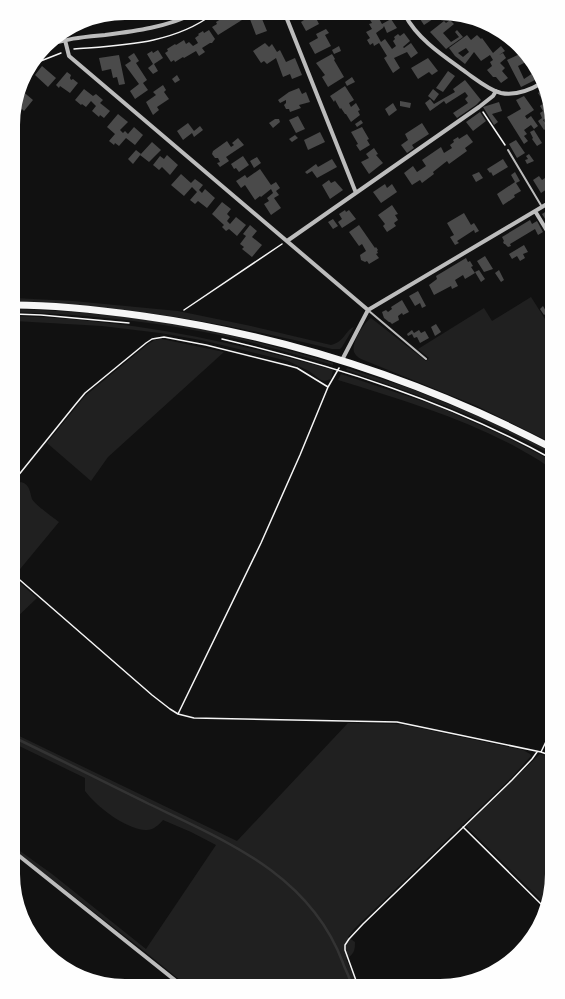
<svg xmlns="http://www.w3.org/2000/svg" width="565" height="999" viewBox="0 0 565 999" font-family="'Varela Round',sans-serif">
	<style>
		.green { fill: #202020 }
		.lines { fill: none; stroke-linecap: round; stroke-linejoin: round }
		.stream { stroke: #333; stroke-width: 2.5 }
		.building { fill: #4a4a4a; fill-rule: evenodd }
		.path { stroke: #f5f5f5; stroke-width: 1.5 }
		.service { stroke: #bcbcbc; stroke-width: 2 }
		.minor { stroke: #bcbcbc; stroke-width: 4 }
		.primary { stroke: #f5f5f5; stroke-width: 7 }
	</style>
	<rect width="100%" height="100%" fill="#111"/>
	<path class="green" d="M531 297 552 330V443L477 406 361 359C358 357 356 356 354 352 351 344 364 322 371 318L426 361 429 358 418 349 484 308 492 321Z
		M14 298 73 301 178 311 251 326 331 345C346 341 344 331 354 327L342 347 340 349H332C270 334 209 321 147 313 103 307 58 306 14 301Z
		M14 309C83 311 154 318 221 333 259 342 296 352 333 363V365C290 353 247 340 204 332 141 320 78 314 14 312Z
		M14 316C123 319 228 340 333 370L331 379 325 381 321 380 309 371 288 361 201 340 160 333 102 326 14 321Z
		M162 339 224 352 108 457 91 481 47 443 85 396 148 344 155 340Z
		M347 368 409 388 461 409 489 420 552 452V455C486 419 417 394 346 370Z
		M341 374 437 406 504 436 552 461V470C541 460 528 454 516 447 460 417 399 399 338 380Z
		M21 482C30 484 30 493 32 499 34 504 54 518 59 522L16 574 13 571V486Z
		M13 577 37 598 13 621Z
		M348 723 395 724 404 725 523 750 530 754 531 756 512 777 354 929 348 937 355 942C355 951 354 954 346 959L354 976 356 986 186 985 144 951 13 849V846L52 874 146 949 216 845 191 832 163 820C159 825 152 831 145 830 124 828 97 807 85 791V778L13 743V733L237 841Z
		M540 754 552 758V882L544 903 466 826Z"/>
	<g class="lines">
		<path class="stream" d="M13 737C59 759 104 782 149 804 228 842 310 875 343 963 345 970 351 978 351 986"/>
	</g>
	<path class="building" d="M229 14H245L246 15 242 19V20L218 35 212 27 217 24 216 22Z
		M248 14H260L267 31 256 35Z
		M305 14H314L319 24 306 31 301 22 307 18Z
		M367 15H382L378 17 382 24 391 19 397 28 387 33 384 26 383 28 376 33 381 42 385 39 392 49 396 46 393 41 395 39 394 37 398 34 400 36 404 33 410 41 403 47 404 48 411 43 418 53 411 58 407 52 394 58 400 68 393 73 384 58 387 56 379 43 374 46 373 43 370 45 367 40 370 38 366 32 372 29 369 24 372 23Z
		M425 15H439L424 25 420 19Z
		M92 20 93 25 78 27V24L82 21Z
		M450 20 454 24 443 33 451 42 459 37 455 32 457 30 463 37 446 49 430 32 444 21 446 23Z
		M326 29 329 33 325 35 331 46 315 54 309 43 318 38 316 34Z
		M209 30 215 39 212 43H210L202 48 205 52 199 56 196 51 184 58 183 57 175 62 174 60 171 62 165 53 168 51 167 49 175 44 176 45 184 40 186 44 189 42 193 46 198 43 195 38 199 35 198 34 203 31 204 33Z
		M467 35 471 40 477 35 481 39 482 38 493 53 501 46 505 51 499 55 503 53 506 58 500 63 505 68 502 71 508 78 501 83 496 77H493L487 70 492 66 490 62 493 60 490 55 481 61 474 52 465 64 455 56 449 48ZM466 48 469 52 463 57 458 53Z
		M265 43 269 47 272 44 277 52 280 50 286 62 295 58 302 75 292 79 290 74 283 77 276 58 267 64 264 61 261 63 253 51Z
		M339 46 341 51 334 54 332 50Z
		M158 50 163 58 154 64 158 71 153 74 148 68 153 64 147 54 152 51 153 53Z
		M134 53 139 61 136 63 147 80 143 83 148 90 135 99 130 91 139 84 125 65 131 61 128 57Z
		M522 53 528 61 518 66 524 79 533 73 529 64 539 78 521 87 507 60Z
		M332 54 335 59 334 60 344 77 328 87 322 77 325 75 316 63Z
		M119 55 125 84 119 85 117 77 113 78 111 69 102 71 99 58Z
		M428 58 438 71 432 75 429 72 418 79 411 68Z
		M42 66 56 78 48 87 35 75Z
		M448 71 455 76 443 92 436 88Z
		M67 72 71 75 70 78 71 80 73 79 78 83 70 93 60 86 59 88 56 85Z
		M177 75 180 80 175 83 172 79Z
		M352 77 355 82 347 86 345 82Z
		M465 80 481 100 476 105 457 118 453 113 468 103 465 99 468 96 465 92 446 104 444 101 430 111 425 103 430 99 434 104 455 92 453 89Z
		M163 85 166 90 164 92 169 99 157 107 159 110 153 115 146 102 156 95 153 92Z
		M345 86 354 100 349 103 351 107 356 103 360 110 358 111 360 115 351 122 346 114H345L341 108 340 109 335 100 334 102 330 96Z
		M299 88 302 94 306 92 310 102 299 105 301 108 290 112 289 109H286L284 105 286 103V100L280 103 278 100 289 92Z
		M546 88 548 100 544 102 538 93Z
		M20 89 33 100 24 111 22 109 21 110 15 106Z
		M84 89 93 96 96 94 103 100 100 103 110 111 104 118 100 115 99 117 92 111 96 106 91 101 86 107 82 104 81 105 75 100Z
		M433 89 439 94 434 101 428 96Z
		M524 96 534 110 525 116 527 119 531 116 538 126 534 129 531 125 524 130 527 134 524 136 528 141 524 144 507 117 521 109 516 100Z
		M400 101 411 103 410 108 400 106Z
		M499 102 502 111 492 114 498 122 494 125 483 107Z
		M545 102 550 115 543 120 548 127 544 130 538 121 542 118 540 113 543 111 540 106Z
		M393 103 397 110 389 116 385 109Z
		M480 112 486 121 473 131 466 122Z
		M118 114 128 122 120 130 123 133 125 131 128 134 134 127 143 135 135 145 126 138 119 146 115 143 114 145 109 141 115 134 107 127Z
		M298 116 305 129 296 133 289 120Z
		M275 119H279L280 122 273 128 269 123Z
		M361 120 363 123 357 127 355 124Z
		M188 123 194 131 200 126 203 130 194 137 192 133 183 140 177 131Z
		M422 123 429 134 412 145 414 148 407 153 401 145 408 140 405 134Z
		M362 127 369 139 367 140 370 145 360 151 356 145 358 144 351 132Z
		M534 130 542 143 537 146 532 139 533 138 530 132Z
		M320 132 325 142 308 150 304 140Z
		M467 134 473 142 465 148 467 151 449 164 447 161 433 172 434 174 422 183 420 180 412 185 404 173 413 166 417 172 426 166 422 160 441 147 444 153 452 148 450 145 454 142 453 140 458 137 459 139Z
		M295 135 298 138 292 142 289 139Z
		M238 138 244 145 226 157 229 161 220 167 217 163 220 162 218 158H215L212 154 213 151 227 141 231 147 234 145 232 143Z
		M516 140 525 153 517 158 509 144Z
		M152 142 161 150 149 162 140 155Z
		M374 148 378 154 376 155 383 163 369 174 361 162 369 158 366 154Z
		M136 150 141 154 133 164 128 159Z
		M529 154 534 161 527 164 525 160 528 159 526 156Z
		M167 155 178 165 170 175 162 167 159 170 153 165 160 156 164 159Z
		M243 156 249 165 239 172 236 168 234 169 231 164Z
		M257 157 261 163 254 168 250 161Z
		M332 159 337 167 317 178 312 171 307 174 305 172 316 164 318 167Z
		M503 159 508 167 493 176 491 172 490 173 487 169Z
		M260 169 271 185 276 182 280 188 276 191 279 195 274 198 281 208 271 215 264 204 269 201 267 198 273 193 271 189 261 197 260 196 255 200 245 185 241 188 236 181 245 175 247 178Z
		M479 172 483 178 476 182 472 175Z
		M515 172 520 181 516 183 521 191 514 195 515 197 503 205 497 194 515 182 511 175Z
		M181 174 191 183 195 179 203 185 199 190 202 193 205 189 215 198 207 208 198 201 195 204 190 200 197 192 192 187 184 196 171 185Z
		M539 176 542 180 545 178 550 187 541 193 533 180Z
		M329 180 331 183 335 181 343 190 330 199 322 185Z
		M385 184 387 188 392 184 397 192 381 203 373 192Z
		M222 202 231 209 227 214 230 217 227 221 230 224 236 217 246 225 237 236 229 229 226 231 222 227 224 225 212 214Z
		M392 205 398 214 395 215 398 220 394 223 396 226 387 232 383 226 385 224 378 215Z
		M550 209 552 212V230L542 214Z
		M345 210 346 212 349 210 356 219 342 228 338 222 342 219 339 214Z
		M464 213 471 225 474 223 479 231 475 233 474 230 457 241 459 243 455 245 450 237 454 235 447 223Z
		M333 219 338 226 333 229 328 222Z
		M530 220 532 224 537 221 543 232 538 235 535 229 510 244 511 246 508 247 505 244H504L503 242 504 241 502 237Z
		M250 225 257 231 252 237 262 245 252 257 242 249 244 247 240 244 246 236 243 234Z
		M359 225 375 248 376 247 378 250 377 251 378 253 376 254 379 258 369 264 367 261 365 262 361 260 360 255 366 251 362 244 359 246 349 232Z
		M524 245 528 252 523 254 525 258 520 261 517 256 512 259 509 254Z
		M485 256 493 269 484 272 477 261Z
		M466 258 468 262 470 261 473 266 471 267 475 273 465 279 463 275 455 280 458 286 452 289 451 286 434 295 429 285 437 279 436 276Z
		M479 270 485 279 481 282 475 272Z
		M499 270 504 280 501 282 495 273Z
		M418 291 426 306 422 308 420 303 415 306 409 296Z
		M402 300 409 312 403 315 402 313 398 316 399 320 392 324 390 322H389L384 318 382 312 386 310 388 312 392 309 391 307Z
		M543 306 547 313 544 315 540 309Z
		M436 324 441 332 435 336 431 327Z
		M412 330 414 333 419 330 421 333 425 331 429 338 420 343 417 337 414 338 412 334 408 336 407 334Z"/>
	<g class="lines">
		<path class="path" d="M74 49C123 45 173 44 213 14
			M33 64 61 53
			M483 112 505 145
			M184 310 282 244
			M14 314 41 315 129 323
			M222 339C336 366 449 402 552 459
			M339 368 328 387 300 455 261 543 178 714 194 718 397 722 541 752 552 756
			M13 482 75 405 85 393 146 343 152 339 164 337 206 345 286 365 297 368 328 387
			M13 574 152 695 170 709 178 714
			M541 752 552 729
			M463 827 543 906
			M358 986 345 950V945L349 939 363 924 512 780 532 759 537 752"/>
		<path class="service" d="M508 150 542 207
			M369 311 426 359"/>
		<path class="minor" d="M285 14 356 193
			M405 15C418 40 445 57 467 73 477 80 489 90 501 93 515 96 530 90 542 83
			M65 40 69 56 368 310
			M47 46C67 38 84 37 105 35 136 31 167 27 195 13
			M535 211 552 239
			M287 241 479 107 493 96 496 91
			M368 310 552 201
			M342 360 368 310
			M13 851 181 985"/>
		<path class="primary" d="M14 305C57 305 100 310 143 316 286 336 424 381 552 448"/>
	</g>
	<path d="M0 0H565V999H0ZM125 20H440A105 105 0 0 1 545 125V874A105 105 0 0 1 440 979H125A105 105 0 0 1 20 874V125A105 105 0 0 1 125 20Z" fill="#fefefe" fill-rule="evenodd"/>
</svg>
